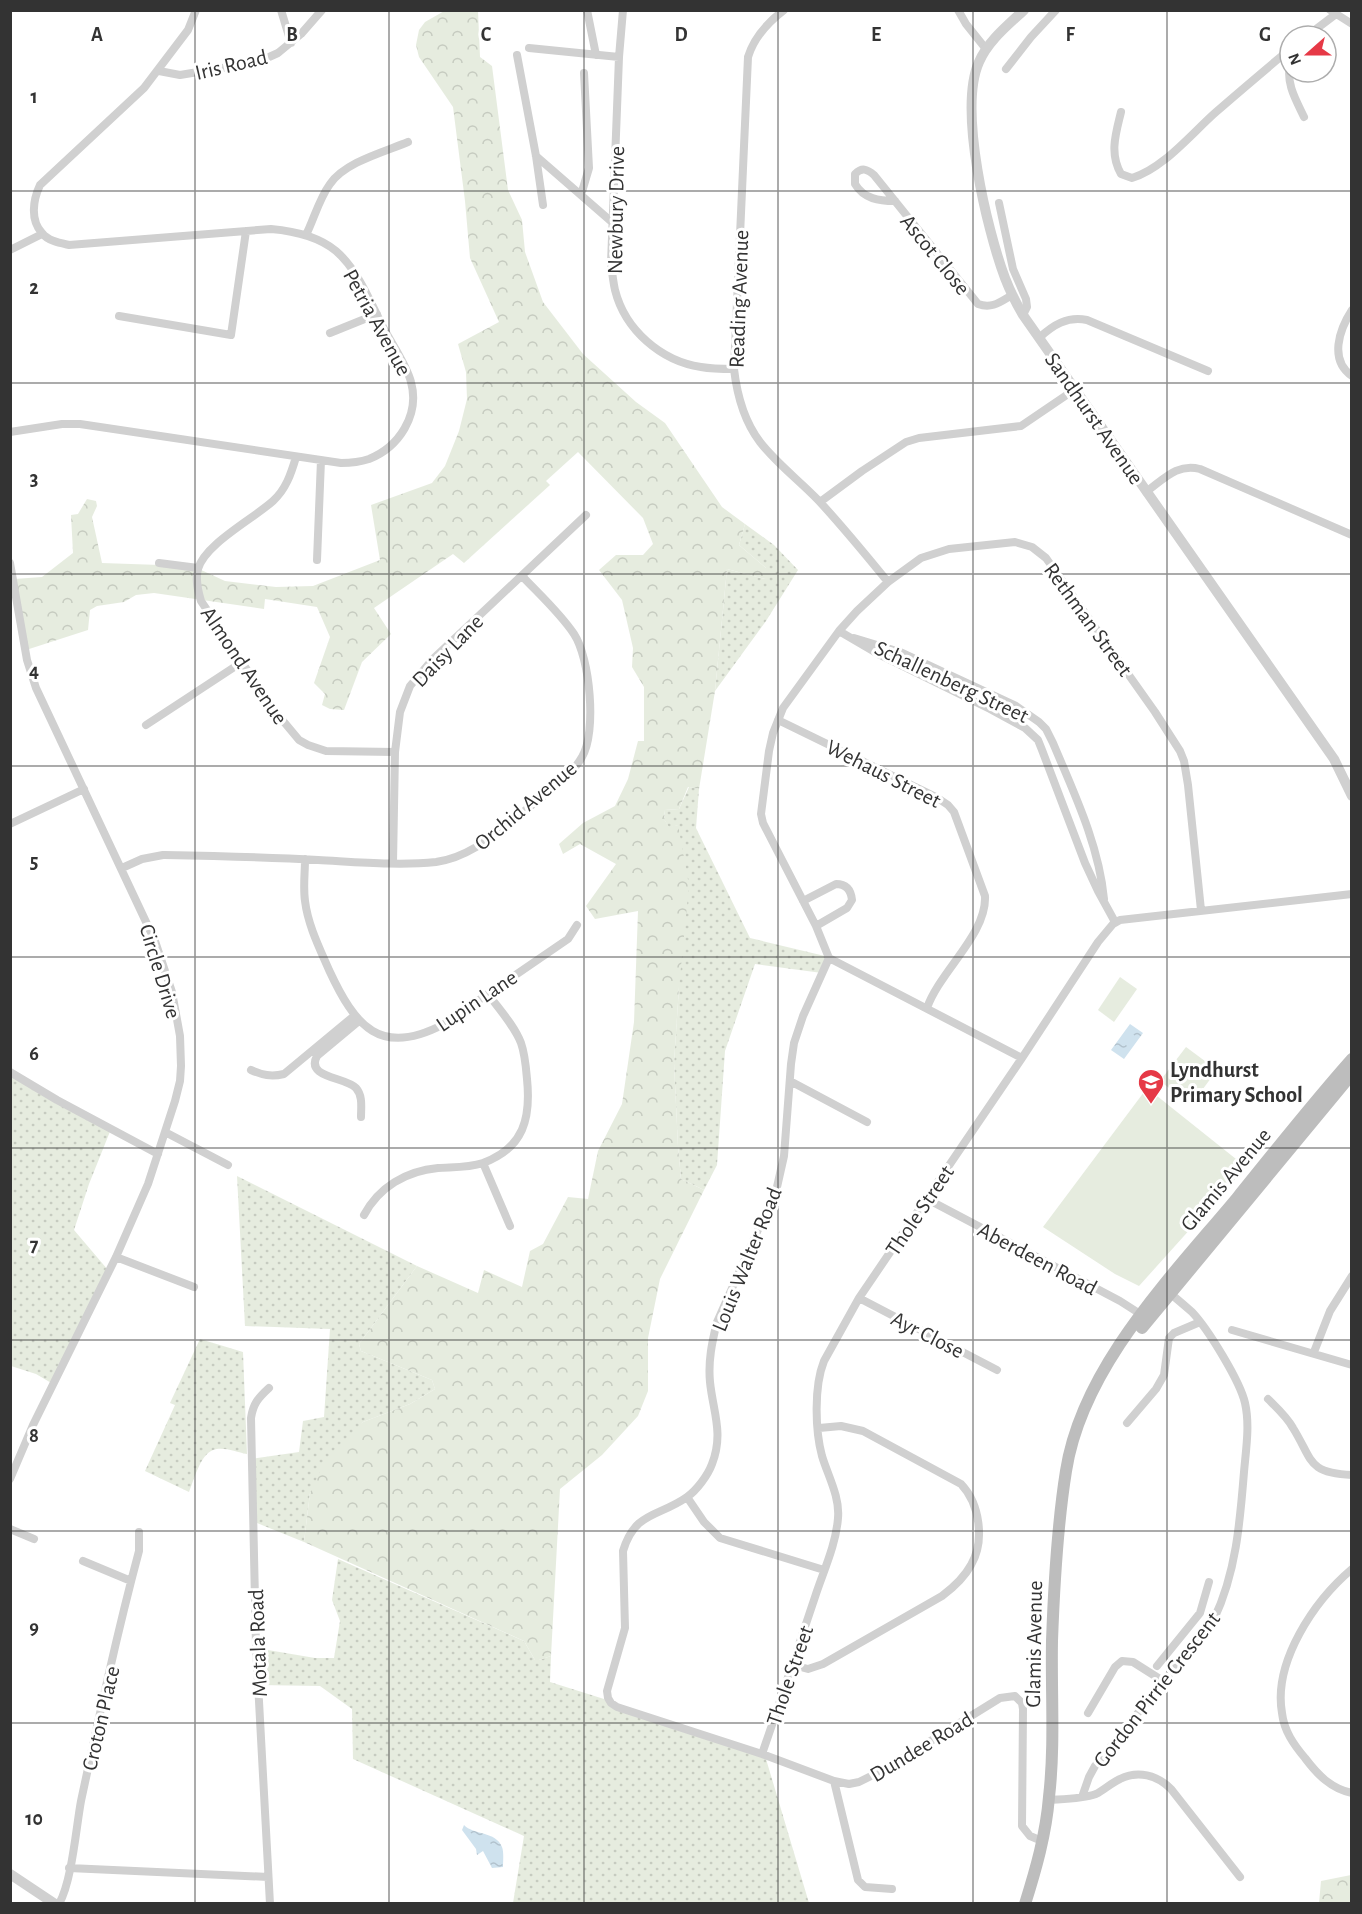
<svg xmlns="http://www.w3.org/2000/svg" width="1362" height="1914" viewBox="0 0 1362 1914" font-family="'Alegreya Sans',sans-serif">
	<style>
		.green { fill: url(#green-dots) }
		.forest { fill: url(#forest-crowns) }
		.pitch { fill: #e6ecdf }
		.water { fill: url(#water-ripples) }
		.lines { fill: none; stroke-linecap: round; stroke-linejoin: round }
		.minor { stroke: #d0d0d0; stroke-width: 8 }
		.tertiary { stroke: #d0d0d0; stroke-width: 10 }
		.secondary { stroke: #bdbdbd; stroke-width: 12 }
		.grid { fill: none; stroke: #333; stroke-width: 1.5; stroke-opacity: 0.55 }
		.labels { text-anchor: middle; stroke-width: 6; stroke-linejoin: round; paint-order: stroke }
		.street-label { font-size: 22px; fill: #333; stroke: #fff }
		.poi-label { font-size: 22px; font-weight: bold; fill: #333; stroke: #fff; text-anchor: start }
		.grid-label { font-size: 20px; text-anchor: middle; font-weight: bold; fill: #333; stroke: #fff; stroke-width: 6; stroke-linejoin: round; paint-order: stroke }
	</style>
	<defs>
		<pattern id="green-dots" width="8" height="8" patternUnits="userSpaceOnUse" patternTransform="scale(1.5)"><rect width="8" height="8" fill="#e6ecdf"/><path d="M2 2h.1M6 6h.1" fill="none" stroke="#c6cbc0" stroke-width="1.8" stroke-linecap="round"/></pattern>
		<pattern id="forest-crowns" width="20" height="18" patternUnits="userSpaceOnUse" patternTransform="scale(1.5)"><rect width="20" height="18" fill="#e6ecdf"/><path d="M2 6a3 3 0 1 1 6 0M12 15a3 3 0 1 1 6 0" fill="none" stroke="#c6cbc0"/></pattern>
		<pattern id="water-ripples" width="26" height="14" patternUnits="userSpaceOnUse" patternTransform="scale(1.5)"><rect width="26" height="14" fill="#cfe2ee"/><path d="M2 4q2-2 4 0t4 0M15 11q2-2 4 0t4 0" fill="none" stroke="#b2c2cd"/></pattern>
	</defs>
	<rect width="100%" height="100%" fill="#fff"/>
	<path class="green" d="M745 524 774 545 798 570 766 621 715 691 727 569 765 579 766 568 739 545Z
		M689 787 699 789 696 828 750 938 829 957 822 973 755 964 725 1051 717 1165 704 1190 681 1179 678 1146 674 1063 679 987 678 825 669 828 664 819 665 810 679 809Z
		M10 1072 111 1129 89 1184 74 1230 108 1270 53 1384 36 1374 11 1366Z
		M237 1176 417 1266 359 1344 361 1351 432 1380 435 1389 410 1404 363 1422 310 1493 304 1542 252 1521 251 1459 299 1452 303 1421 324 1417 330 1329 245 1326Z
		M200 1339 243 1352 247 1454C236 1452 223 1446 213 1450 200 1455 194 1480 189 1492L145 1471 175 1405 170 1403Z
		M338 1559 524 1641 535 1660H539L551 1656 550 1682 604 1699 607 1702 766 1759 809 1903H513L524 1836 353 1759 352 1709 320 1686 258 1685 256 1648 315 1658H334L340 1621 332 1600Z"/>
	<path class="forest" d="M446 10 478 11 480 57 492 66 508 190 522 220 525 252 543 302 583 354 636 402 665 423 722 507 745 524 739 545 766 568 768 573V577L765 579 727 569 715 691 699 789 688 787 679 809 665 810 664 819 669 827 678 825 689 885 679 987 674 1063 678 1146 681 1179 704 1190 660 1279 648 1338V1391L638 1416 602 1455 560 1489 551 1656 539 1660H535L524 1641 304 1542 310 1493 323 1465 335 1449 363 1422 410 1404 435 1389 432 1380 361 1351 359 1344 417 1266 478 1293 484 1270 522 1287 530 1251 543 1244 568 1197 588 1199 598 1151 622 1104 634 1022 638 911 595 919 586 906 616 864 580 844 563 854 559 844 583 823 615 806 628 779 638 741H644V687L632 667 633 648 622 600 599 570 616 555H643L653 544 643 518 578 452 546 481 550 485 464 563 453 554 374 608 391 634 362 662 344 710 330 709 322 705 325 694 314 683 330 637 317 607 265 599 264 609 154 593 136 595 124 602 97 606 90 610 88 630 26 650 14 579 42 577 73 553 71 515 78 514 87 499 96 501 97 506 92 517 102 563 160 565 199 569 225 581 276 587 313 586 380 560 371 505 432 483 445 466 459 431 467 399 466 372 458 344 499 322 470 258 465 201 453 107 419 57 416 45 419 30 425 22Z
		M1351 1875V1903H1319L1321 1881Z"/>
	<path class="pitch" d="M1120 977 1137 989 1114 1022 1098 1010Z
		M1186 1047 1217 1070 1191 1105 1160 1081Z
		M1147 1088 1246 1167 1139 1286 1115 1274 1043 1227Z"/>
	<path class="water" d="M1130 1024 1143 1033 1124 1059 1111 1050Z
		M464 1825C473 1835 496 1831 502 1847 504 1852 503 1861 503 1867L492 1868 483 1851 477 1855 476 1849 462 1830Z"/>
	<g class="lines">
		<path class="minor" d="M281 10 291 43
			M587 10 596 55
			M623 10 619 57 611 263C612 272 613 281 615 290 625 330 661 361 701 367 712 369 723 369 734 369
			M784 10C767 23 754 37 748 57L734 369C737 395 744 421 760 442 777 464 800 481 819 501 843 527 866 555 888 582
			M958 10 966 24 986 49
			M1330 10 1352 24
			M1307 36 1336 14
			M529 48 619 57
			M517 55 536 156 543 205
			M1290 65C1286 84 1296 100 1304 117
			M1006 69 1031 37 1056 10
			M159 71 180 75 258 62 278 53 301 34 322 10
			M1121 112C1116 133 1109 153 1121 174L1132 178C1163 169 1192 133 1216 112 1240 91 1265 70 1290 49
			M536 156 613 223
			M581 195 589 168 584 73
			M895 201C879 201 864 199 855 184V174C862 167 867 169 874 175L978 304C992 309 1000 302 1012 295
			M999 203 1013 269 1026 299 1027 307 1023 315
			M306 235C314 219 319 199 330 184 345 162 384 152 408 142
			M10 250 42 234
			M1352 310C1339 330 1329 360 1352 376
			M119 316 231 335 246 231
			M330 333 377 314
			M1039 338C1053 325 1067 316 1087 320L1208 371
			M10 432 62 424H80L341 463C351 463 360 462 369 459 399 447 420 415 411 382 407 365 390 341 382 325 370 301 357 269 336 251 318 236 294 231 271 229L69 245C60 243 48 241 42 233 30 220 33 200 40 185L144 88 188 30 196 10
			M296 457C291 474 286 489 273 501 253 519 205 544 198 569 195 580 198 591 201 601L274 710 299 740 308 745 326 751 395 752
			M1146 492C1164 479 1177 463 1200 469L1352 535
			M820 502 862 471 906 442 919 438 1021 426 1074 390
			M317 560 321 460
			M10 563 27 660 36 688 155 941 172 992 180 1036 181 1066 180 1081 175 1101 148 1184 116 1257 33 1425 10 1479
			M159 563 198 568
			M839 631 880 655 990 709 1025 728 1038 740 1042 750 1085 863 1098 891 1115 922
			M854 638 900 652 1016 706 1039 722 1046 729 1053 743C1074 793 1099 845 1104 899
			M778 720 936 797 948 805 954 812 985 896C987 934 940 971 927 1008
			M146 725 242 662
			M10 824 84 789
			M305 859C305 873 303 887 305 901 308 925 319 947 329 970 355 1026 380 1058 444 1024L568 939 577 925
			M393 863 395 752 400 712 410 686 432 660 586 515
			M122 868 142 859 163 855C214 856 266 857 318 860 356 862 399 866 436 862 471 857 496 833 522 813 542 796 569 780 582 757 597 732 590 658 574 634 560 613 539 594 522 576
			M803 901 836 884C846 884 851 890 852 900L847 908 816 926
			M829 958 803 1016 794 1043 791 1064 784 1156 777 1187 717 1322C712 1342 708 1361 710 1382 713 1412 724 1433 712 1464 708 1475 697 1490 687 1497 659 1517 635 1511 623 1551L625 1628 607 1691 608 1698 611 1703 617 1707 762 1754 834 1781 849 1784 859 1782 887 1768 1000 1698 1015 1696 1022 1703 1023 1709 1022 1826 1030 1836 1042 1841
			M359 1021 317 1056C305 1078 346 1077 356 1088 363 1096 361 1107 361 1117
			M1022 1058 829 958 816 926 763 823 761 814 769 751 773 733 783 708 839 631 857 611 888 582 921 558 949 549 1015 542 1032 547 1046 558 1155 712 1180 751 1184 761 1188 785 1201 910
			M251 1070C262 1075 271 1077 284 1074L354 1016
			M10 1072 57 1100 158 1154
			M790 1081 867 1122
			M165 1132 228 1165
			M483 1163 510 1226
			M927 1199 1120 1301 1145 1317
			M364 1215C379 1187 406 1171 438 1168 453 1167 468 1168 483 1163 524 1148 531 1118 527 1079 526 1067 525 1054 521 1043 514 1025 499 1009 488 994
			M116 1257 194 1287
			M859 1298 997 1370
			M1232 1330 1352 1365
			M1314 1352 1330 1311 1352 1276
			M269 1388C258 1398 253 1404 251 1418L256 1646 270 1904
			M1268 1399C1277 1408 1287 1417 1293 1428 1313 1460 1307 1473 1352 1475
			M1127 1423 1156 1389 1164 1375 1169 1338 1174 1333 1200 1322
			M687 1497 704 1522 720 1538 824 1570
			M10 1529 34 1539
			M83 1561 131 1581
			M1352 1569C1314 1601 1273 1662 1282 1713 1284 1731 1294 1745 1305 1758 1317 1774 1331 1789 1352 1793
			M793 1665 808 1669 823 1664 942 1596C954 1587 964 1578 971 1565 985 1541 980 1504 961 1484L863 1431 841 1426 819 1428
			M1157 1666 1200 1613 1209 1582
			M1088 1713 1115 1667 1122 1661 1133 1662 1163 1681
			M762 1754C780 1702 797 1650 815 1597 823 1572 836 1545 838 1518 840 1497 828 1476 822 1456 815 1430 814 1386 824 1361L859 1298 1022 1058 1098 942 1113 924 1120 920 1352 894
			M834 1781 858 1880 865 1887 892 1889
			M1082 1797 1089 1777 1095 1766 1214 1619C1236 1573 1240 1522 1244 1472 1246 1449 1250 1425 1245 1403 1240 1381 1208 1329 1192 1312 1184 1305 1176 1298 1167 1291
			M1049 1800C1064 1799 1082 1799 1096 1794 1104 1790 1111 1783 1120 1779 1138 1770 1157 1775 1171 1789L1240 1877
			M69 1868 268 1877
			M59 1904C72 1881 76 1828 81 1801 99 1717 117 1633 139 1551V1532"/>
		<path class="tertiary" d="M1024 10C1007 26 988 41 979 62 958 109 987 230 1005 278 1010 291 1016 303 1023 315L1334 759 1352 796
			M10 1874 55 1904"/>
		<path class="secondary" d="M1142 1328 1352 1074
			M1025 1904C1036 1869 1046 1834 1049 1797 1055 1745 1051 1693 1052 1641 1054 1585 1057 1527 1066 1471 1082 1367 1172 1276 1237 1198 1275 1151 1312 1104 1352 1059"/>
	</g>
	<path class="grid" d="M195 10V1904M389 10V1904M584 10V1904M778 10V1904M973 10V1904M1167 10V1904M10 191H1352M10 383H1352M10 574H1352M10 766H1352M10 957H1352M10 1148H1352M10 1340H1352M10 1531H1352M10 1723H1352"/>
	<defs>
		<g id="school-pin" transform="scale(1.35)"><path d="M0 17L-7.5 6A9.5 9.5 0 1 1 7.5 6Z" fill="#e63946" stroke="#fff"/><path d="M0-5L7-2L0 1L-7-2ZM-4 1L0 2.5L4 1V4Q0 6-4 4Z" fill="#fff"/></g>
	</defs>
	<g fill-rule="evenodd">
		<use href="#school-pin" x="1151" y="1082"/>
	</g>
	<g class="labels">
		<g class="street-label">
			<text transform="translate(231 64) rotate(-13)" y="8">Iris Road</text>
			<text transform="translate(615 210) rotate(-89)" y="8">Newbury Drive</text>
			<text transform="translate(936 254) rotate(51)" y="8">Ascot Close</text>
			<text transform="translate(738 299) rotate(-88)" y="8">Reading Avenue</text>
			<text transform="translate(378 322) rotate(61)" y="8">Petria Avenue</text>
			<text transform="translate(1095 418) rotate(55)" y="8">Sandhurst Avenue</text>
			<text transform="translate(1089 619) rotate(54)" y="8">Rethman Street</text>
			<text transform="translate(447 650) rotate(-46)" y="8">Daisy Lane</text>
			<text transform="translate(245 665) rotate(56)" y="8">Almond Avenue</text>
			<text transform="translate(952 681) rotate(25)" y="8">Schallenberg Street</text>
			<text transform="translate(884 773) rotate(27)" y="8">Wehaus Street</text>
			<text transform="translate(525 805) rotate(-40)" y="8">Orchid Avenue</text>
			<text transform="translate(161 971) rotate(73)" y="8">Circle Drive</text>
			<text transform="translate(476 1000) rotate(-34)" y="8">Lupin Lane</text>
			<text transform="translate(1225 1179) rotate(-50)" y="8">Glamis Avenue</text>
			<text transform="translate(919 1210) rotate(-56)" y="8">Thole Street</text>
			<text transform="translate(1038 1258) rotate(28)" y="8">Aberdeen Road</text>
			<text transform="translate(746 1259) rotate(-68)" y="8">Louis Walter Road</text>
			<text transform="translate(928 1334) rotate(27)" y="8">Ayr Close</text>
			<text transform="translate(257 1643) rotate(-92)" y="8">Motala Road</text>
			<text transform="translate(1033 1644) rotate(-89)" y="8">Glamis Avenue</text>
			<text transform="translate(789 1675) rotate(-71)" y="8">Thole Street</text>
			<text transform="translate(1156 1689) rotate(-52)" y="8">Gordon Pirrie Crescent</text>
			<text transform="translate(100 1718) rotate(-77)" y="8">Croton Place</text>
			<text transform="translate(921 1746) rotate(-31)" y="8">Dundee Road</text>
		</g>
		<g class="poi-label">
			<text x="1170" y="1077">Lyndhurst<tspan x="1170" dy="25">Primary School</tspan></text>
		</g>
	</g>
	<g class="grid-label">
		<text x="97" y="41">A</text>
		<text x="292" y="41">B</text>
		<text x="486" y="41">C</text>
		<text x="681" y="41">D</text>
		<text x="876" y="41">E</text>
		<text x="1070" y="41">F</text>
		<text x="1265" y="41">G</text>
		<text x="34" y="103">1</text>
		<text x="34" y="294">2</text>
		<text x="34" y="485">3</text>
		<text x="34" y="677">4</text>
		<text x="34" y="868">5</text>
		<text x="34" y="1060">6</text>
		<text x="34" y="1251">7</text>
		<text x="34" y="1442">8</text>
		<text x="34" y="1634">9</text>
		<text x="34" y="1825">10</text>
	</g>
	<rect width="1362" height="1914" fill="none" stroke="#333333" stroke-width="24"/>
	<g transform="translate(1308 54) rotate(249)"><circle r="28" fill="#ffffff" stroke="#adadad" stroke-width="1.5"/>
	<path d="M0-4.5L10 22L0 15L-10 22Z" fill="#e63946"/>
	<text y="-9" font-size="16" font-weight="bold" text-anchor="middle" fill="#333333">N</text>
	</g>
</svg>
